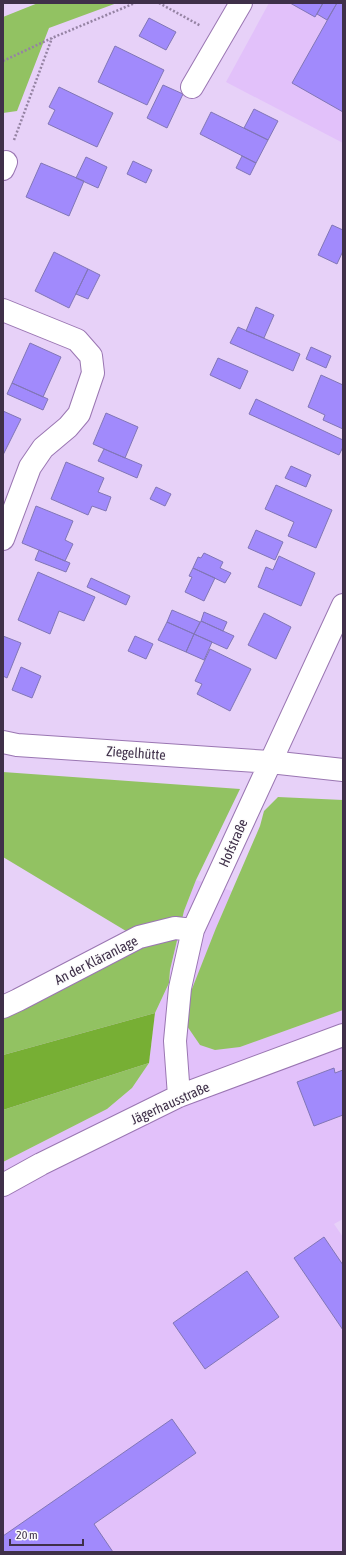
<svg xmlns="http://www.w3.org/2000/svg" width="346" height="1555" viewBox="0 0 346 1555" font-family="'Asap Condensed',sans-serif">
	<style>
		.built { fill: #e2c1fa }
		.green { fill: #92c262 }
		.forest { fill: #77af34 }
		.building { fill: #a18afc; stroke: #8176b6 }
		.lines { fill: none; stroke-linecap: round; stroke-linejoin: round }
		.minor-casing { stroke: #9a76b2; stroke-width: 24 }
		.path { stroke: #9583a3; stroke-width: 2.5; stroke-dasharray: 2 2; stroke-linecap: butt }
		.minor { stroke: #fff; stroke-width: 22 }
		.labels { text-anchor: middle; stroke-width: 3; stroke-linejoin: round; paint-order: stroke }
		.street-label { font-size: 14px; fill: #3f3049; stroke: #fcfcfc }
	</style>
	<rect width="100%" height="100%" fill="#e7d1f8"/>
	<path class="built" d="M269 3H343V143L226 82Z
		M196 880 232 891 216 928 240 1047 343 1010V1219L334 1224 343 1237V1552H3V1162L107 1109 132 1088 149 1063 155 1013 169 983 170 970 184 911Z"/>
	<path class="green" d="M38 3H117L49 28 17 111 3 113V17Z
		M3 772 240 789 196 880 184 911 170 970 169 983 155 1013 3 1055V995L126 931 3 857Z
		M278 797 343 800V1010L240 1047 215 1050 200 1045 187 1026 188 999 216 928 260 826 264 811Z
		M149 1063 132 1088 107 1109 3 1162V1110Z"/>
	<path class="forest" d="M155 1013 149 1063 3 1110V1055Z"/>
	<path class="building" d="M290 3H323L315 17Z
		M323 3H337L327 20 317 14Z
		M337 3H343V112L292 83Z
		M149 18 176 32 166 50 139 36Z
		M115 46 164 70 147 105 98 82Z
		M163 85 183 94 167 128 147 118Z
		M59 87 113 113 97 147 48 124 55 110 49 107Z
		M254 109 278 121 268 140 244 128Z
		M211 112 268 140 256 163 200 134Z
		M242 156 256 163 250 175 236 168Z
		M86 157 107 167 98 188 76 178Z
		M133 161 152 170 146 183 127 174Z
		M41 163 84 181 69 216 26 197Z
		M332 225 343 230V251L337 264 318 255Z
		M54 252 88 269 69 308 35 291Z
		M88 269 100 275 88 299 76 294Z
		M256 307 274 315 264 338 246 331Z
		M238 327 300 354 293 371 230 343Z
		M30 343 61 357 43 397 12 383Z
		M311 347 331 356 326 368 306 359Z
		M218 358 248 371 240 389 210 375Z
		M321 375 343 385V429L323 420 325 415 308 407Z
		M12 383 48 399 43 410 7 394Z
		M256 399 343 440V447L339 455 249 414Z
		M3 411 21 419 3 455Z
		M106 413 138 427 125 458 93 444Z
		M104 449 142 465 137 478 98 461Z
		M66 462 104 478 98 492 111 497 106 511 92 506 88 515 51 499Z
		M291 466 311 475 306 487 285 478Z
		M276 485 332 510 316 548 288 536 294 522 265 509Z
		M156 487 171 494 165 506 150 499Z
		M36 506 73 521 65 540 73 544 65 561 22 543Z
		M256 530 283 542 275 560 248 548Z
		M39 550 70 563 66 572 35 560Z
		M204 553 223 562 220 568 231 573 225 583 193 568 198 557 201 558Z
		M279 556 315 573 301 606 258 587 266 567 273 570Z
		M193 568 215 578 204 601 185 592 192 577 189 576Z
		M38 572 95 597 84 621 59 611 50 634 18 620Z
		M91 578 130 596 126 605 87 587Z
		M172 610 200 622 194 634 167 622Z
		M204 612 227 622 223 631 201 621Z
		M264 613 291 627 276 659 248 645Z
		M201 621 234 636 227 649 194 634Z
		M167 622 194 634 186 652 158 640Z
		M194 634 212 642 204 660 186 652Z
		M3 636 21 643 7 678 3 676Z
		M135 636 153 644 146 659 128 651Z
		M210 649 251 669 230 711 197 694 202 684 195 681Z
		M21 667 41 676 32 698 12 690Z
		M334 1068 335 1073 343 1070V1115L314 1126 297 1082Z
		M324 1237 343 1265V1330L294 1258Z
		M247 1271 279 1317 205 1369 173 1323Z
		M172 1419 196 1453 94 1524 113 1552H3V1536Z"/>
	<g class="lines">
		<g class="minor-casing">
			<path id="minor" d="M192 87 241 3
				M3 169 6 162
				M3 310 77 340 91 356 93 373 79 414 68 427 43 448 30 467 3 539
				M3 742 17 745 270 762 343 770
				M3 1007 18 1000 139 937 175 928 193 930
				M179 1096 175 1041 180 988 193 930 343 605
				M3 1185 41 1164 179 1096 343 1035"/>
		</g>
		<path class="path" d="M159 3 201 26
			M3 61 52 38 135 3
			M14 140 52 38"/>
		<use href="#minor" class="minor"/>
	</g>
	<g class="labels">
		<g class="street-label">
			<text transform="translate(136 753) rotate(4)" y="5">Ziegelhütte</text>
			<text transform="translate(233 843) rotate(-66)" y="5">Hofstraße</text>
			<text transform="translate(96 960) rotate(-27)" y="5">An der Kläranlage</text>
			<text transform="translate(170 1103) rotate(-24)" y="5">Jägerhausstraße</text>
		</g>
	</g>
	<rect width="346" height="1555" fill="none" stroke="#3f3049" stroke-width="8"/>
	<path d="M10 1539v6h73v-6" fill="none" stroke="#3f3049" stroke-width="2"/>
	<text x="16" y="1539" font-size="12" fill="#3f3049" stroke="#fcfcfc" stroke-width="3" paint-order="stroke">20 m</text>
</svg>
